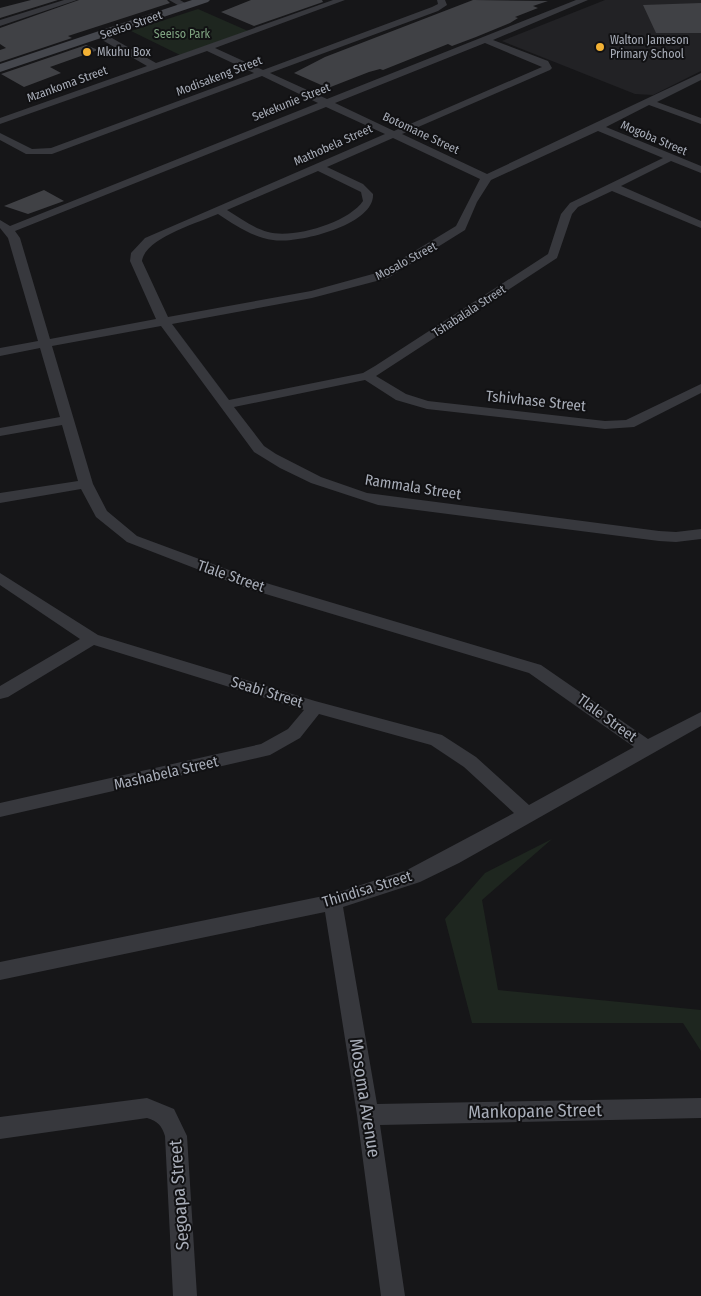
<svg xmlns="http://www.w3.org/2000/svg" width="701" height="1296" viewBox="0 0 701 1296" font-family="'Fira Sans Condensed',sans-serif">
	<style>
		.built { fill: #222225 }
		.green { fill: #1e261f }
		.building { fill: #404145 }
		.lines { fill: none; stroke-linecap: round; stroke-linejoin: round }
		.street { fill: #37383d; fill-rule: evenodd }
		.secondary { fill: #45474d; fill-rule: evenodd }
		.poi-dot { fill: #f2b134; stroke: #111113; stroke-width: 2 }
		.labels { text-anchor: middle; stroke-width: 4; stroke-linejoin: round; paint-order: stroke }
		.far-street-label { font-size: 12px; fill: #a8adb8; stroke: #111113 }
		.far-park-label { font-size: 12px; fill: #7fa381; stroke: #111113 }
		.far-poi-label { font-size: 12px; fill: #a8adb8; stroke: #111113; text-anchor: start }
		.street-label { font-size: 15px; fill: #a8adb8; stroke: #111113 }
		.near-street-label { font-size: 18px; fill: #a8adb8; stroke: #111113 }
	</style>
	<rect width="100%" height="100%" fill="#161618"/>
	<path class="built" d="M605 0H701V71L653 95 635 94 502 41Z"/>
	<path class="green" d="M198 9 248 31 180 55 131 31Z
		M552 839 482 900 498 990 701 1010V1051L683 1023H472L445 919 485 873Z"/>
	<path class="building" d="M31 0H58L0 18V8Z
		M79 0H167L170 3 68 36 72 38 0 62V50L6 48 0 44V28Z
		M251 0H322L323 2 254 26 221 12Z
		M473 0 548 1 533 6 538 8 515 17 518 18 510 23 476 37 452 46 448 44 383 70 380 69 369 72 328 88 294 73 325 57Z
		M701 3V33H656L643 5Z
		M86 45 98 50 50 67 61 73 24 87 1 74Z
		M44 190 64 201 28 214 4 206Z"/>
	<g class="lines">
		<path class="street" d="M64 0H77L0 26V20Z
			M169 0H180L190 6 183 8Z
			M333 0H345L215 48 263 70 432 7 438 4 437 0H445L447 5 438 11 270 73 327 99 576 0H588L493 40 548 61 552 68 550 70 402 134 487 174 701 73V80L657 102 701 118V124L649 105 606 127 701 166V173L671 161 621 186 701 221V228L612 191 578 207 572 214 557 258 376 376 406 394 428 401 605 421 626 420 701 384V393L634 427 605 429 427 409 396 400 365 380 234 407 264 446 276 454 321 477 367 493 659 531 676 532 701 529V539L676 542 659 541 378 505 311 483 280 468 254 452 161 326 52 346 93 484 107 511 137 536 256 580 541 665 648 739 701 712V726L459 863 420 882 343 907 377 1104 701 1098V1118L380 1125 405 1296H381L357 1115 325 912 0 980V962L333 894 407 870 514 813 464 767 431 745 319 714 300 738 270 755 0 817V803L261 744 288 729 304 710 94 645 8 697 0 699V686L80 639 0 585V573L98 635 315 701 442 735 476 757 529 805 634 747 529 673 246 588 127 542 96 517 81 489 0 503V493L78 481 62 425 0 436V428L60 417 40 348 0 356V348L38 341 8 238 0 228V220L10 226 318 103 262 76 52 154H26L0 140V133L32 149 51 148 254 73 207 51 0 124V118L147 66 97 37V33H103L156 63ZM485 43 542 67 394 131 335 103ZM326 107 385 134 145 238 131 253 130 261 156 319 50 339 20 238 15 231ZM598 131 663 158 570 203 561 214 548 254 375 366 363 373 229 400 172 324 312 298 388 278 465 230 477 202 491 180ZM393 138 480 179 456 226 380 272 311 291 168 317 142 261C145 238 198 223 218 214 235 225 252 237 273 240 297 244 375 225 373 194L363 184 327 167ZM318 171 361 192 363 201C348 223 293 239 268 232 253 228 240 218 227 210Z
			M147 1098 174 1109 187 1136 197 1296H173L165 1136C162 1126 158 1121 147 1118L0 1139V1117Z"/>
		<path class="secondary" d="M192 0H210L208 2 0 72V64Z"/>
	</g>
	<g class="poi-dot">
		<circle cx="600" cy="47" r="5"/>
		<circle cx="87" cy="52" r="5"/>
	</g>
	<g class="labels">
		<g class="far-street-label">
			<text transform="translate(131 25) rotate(-19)" y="4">Seeiso Street</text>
			<text transform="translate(219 76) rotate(-21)" y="4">Modisakeng Street</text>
			<text transform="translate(67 84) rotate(-20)" y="4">Mzankoma Street</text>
			<text transform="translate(291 102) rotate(-22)" y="4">Sekekunie Street</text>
			<text transform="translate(421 133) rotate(25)" y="4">Botomane Street</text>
			<text transform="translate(654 138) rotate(23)" y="4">Mogoba Street</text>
			<text transform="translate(333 145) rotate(-24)" y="4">Mathobela Street</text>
			<text transform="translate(406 261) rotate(-28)" y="4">Mosalo Street</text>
			<text transform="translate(469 311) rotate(-33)" y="4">Tshabalala Street</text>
		</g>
		<g class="far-park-label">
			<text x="182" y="38">Seeiso Park</text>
		</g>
		<g class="far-poi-label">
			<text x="610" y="44">Walton Jameson<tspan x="610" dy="14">Primary School</tspan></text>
			<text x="97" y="56">Mkuhu Box</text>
		</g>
		<g class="street-label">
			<text transform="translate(536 401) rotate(6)" y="5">Tshivhase Street</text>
			<text transform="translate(413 487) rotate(9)" y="5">Rammala Street</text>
			<text transform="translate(231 576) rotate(19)" y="5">Tlale Street</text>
			<text transform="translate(267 692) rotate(17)" y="5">Seabi Street</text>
			<text transform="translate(607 718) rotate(36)" y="5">Tlale Street</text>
			<text transform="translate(166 773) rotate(-13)" y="5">Mashabela Street</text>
			<text transform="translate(367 889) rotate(-17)" y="5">Thindisa Street</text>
		</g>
		<g class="near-street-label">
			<text transform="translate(365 1098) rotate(81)" y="6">Mosoma Avenue</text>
			<text transform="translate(535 1111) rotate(-1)" y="6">Mankopane Street</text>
			<text transform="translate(179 1195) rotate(-94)" y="6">Segoapa Street</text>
		</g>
	</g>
</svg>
